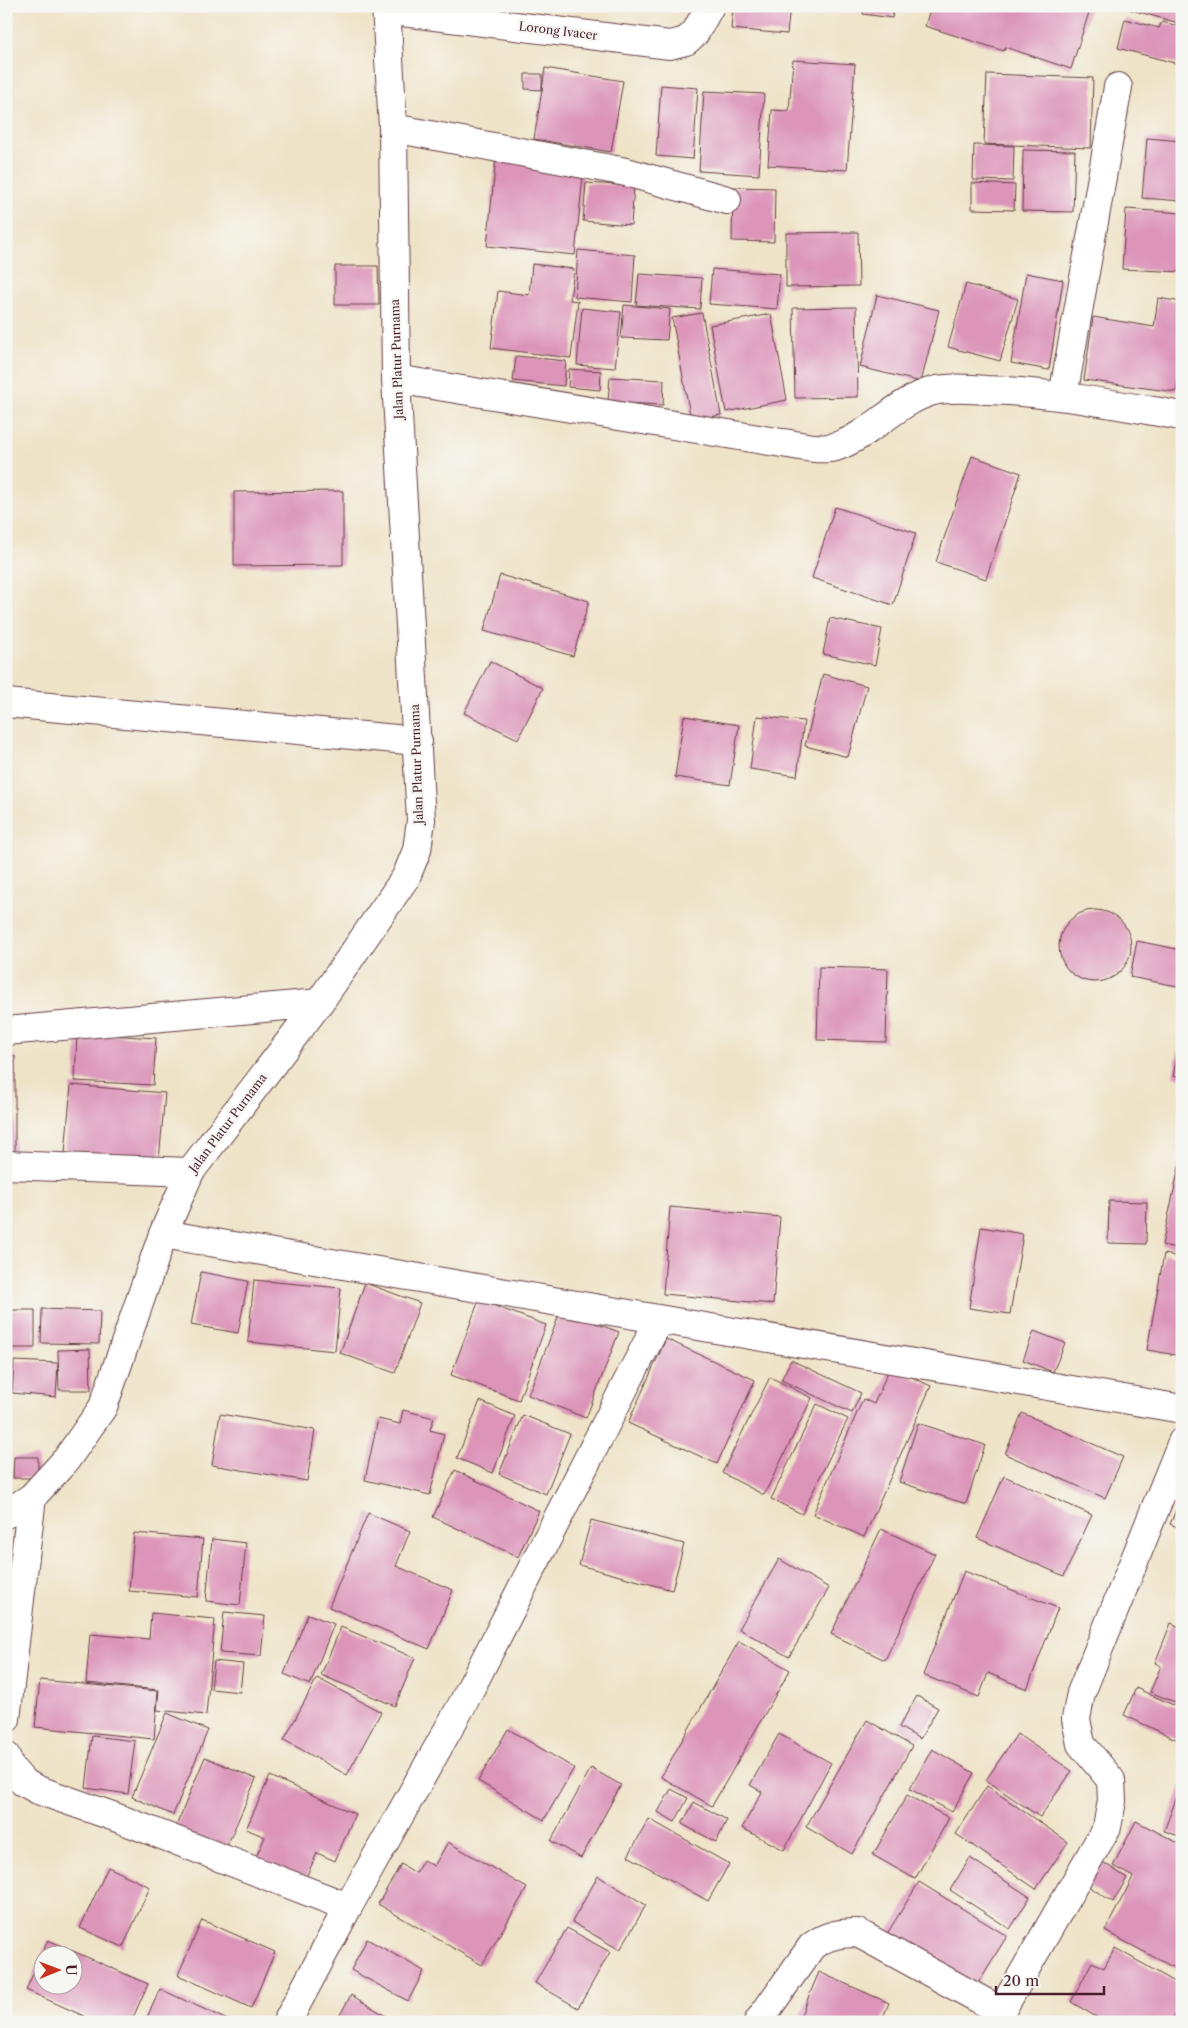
<svg xmlns="http://www.w3.org/2000/svg" width="1188" height="2028" viewBox="0 0 1188 2028" font-family="'Libre Caslon Text',serif">
	<style>
		.building { fill: #dc94b9; fill-rule: evenodd }
		.lines { fill: none; stroke-linecap: round; stroke-linejoin: round }
		.minor-casing { stroke: #633c42; stroke-width: 30 }
		.minor { stroke: #fff; stroke-width: 28 }
		.labels { text-anchor: middle; stroke-width: 4.5; stroke-linejoin: round; paint-order: stroke }
		.street-label { font-size: 12px; fill: #4a1f2b; stroke: #f6f6f2 }
	</style>
	<rect width="100%" height="100%" fill="#f6f6f2"/>
	<filter id="ink" filterUnits="userSpaceOnUse"><feTurbulence type="fractalNoise" baseFrequency=".02" numOctaves="2"/><feDisplacementMap in="SourceGraphic" scale="10" xChannelSelector="R" yChannelSelector="G"/><feConvolveMatrix kernelMatrix="1 2 1 2 8 2 1 2 1" color-interpolation-filters="sRGB"/></filter>
	<filter id="wash" filterUnits="userSpaceOnUse"><feTurbulence type="fractalNoise" baseFrequency=".0096" numOctaves="4" result="noise"/><feDisplacementMap in="SourceGraphic" scale="20" xChannelSelector="R" yChannelSelector="G"/><feGaussianBlur stdDeviation="1.12" result="paint"/><feColorMatrix in="noise" values="0 0 0 0 0 0 0 0 0 0 0 0 0 0 0 0 0 1.4 0 .05"/><feComposite in="paint" operator="in"/></filter>
	<g filter="url(#wash)">
		<rect width="100%" height="100%" fill="#efe3c7"/>
		<g id="blocks">
			<path class="building" d="M733 6H790L787 34 731 29Z
				M864 6H894L892 18 863 14Z
				M931 6H1091L1071 69 1005 47 1004 51 925 26Z
				M1121 6H1182V24L1121 7Z
				M1125 19 1159 28 1162 22 1182 27V65L1118 48Z
				M793 60 855 64 847 170 768 165 772 110 789 111Z
				M545 68 623 81 611 152 534 139 542 90 525 89V74H542V90Z
				M987 74 1093 78 1091 148 984 144Z
				M661 85 698 88 693 159 656 156Z
				M704 91 764 94 759 175 699 171Z
				M1147 138 1182 141V201L1142 198Z
				M974 145 1014 146 1013 181 973 180Z
				M1023 150 1075 151 1073 212 1022 211Z
				M496 157 584 166 575 255 487 246Z
				M586 183 634 186 631 225 583 221Z
				M972 183 1015 185 1014 210 972 209Z
				M733 187 775 188 774 242 732 241Z
				M1126 209 1182 213V272L1122 269Z
				M858 232 859 286 786 287V233Z
				M578 250 635 255 632 302 575 297Z
				M532 264 574 269 570 300 578 301 571 358 491 348 498 291 529 295Z
				M335 266H378L379 305H335Z
				M712 269 780 274 777 309 709 304Z
				M1026 273 1063 280 1049 370 1011 363Z
				M639 274 702 278 700 309 636 305Z
				M966 284 1018 299 1000 361 948 347Z
				M877 295 939 310 921 382 860 367Z
				M1158 298 1182 302V354L1176 392 1084 380 1093 317 1154 327Z
				M624 305 670 309 667 340 621 338Z
				M856 307 858 397 795 398 793 308Z
				M582 308 621 312 615 368 577 365Z
				M702 313 721 415 691 420 672 318Z
				M771 314 787 400 726 412 710 325Z
				M516 356 566 361 564 386 513 381Z
				M569 369 601 371 600 390 568 387Z
				M610 377 664 380 663 405 608 402Z
				M972 456 1021 473 986 579 936 562Z
				M343 491V565L234 566V492Z
				M835 507 916 533 893 605 812 578Z
				M500 575 589 601 573 656 484 631Z
				M830 618 882 629 875 665 823 654Z
				M490 661 543 688 518 739 464 713Z
				M823 674 867 686 848 757 805 746Z
				M684 716 739 725 730 785 675 777Z
				M757 716 804 721 797 776 750 769Z
				M1059 946a36 36 0 1 1 72 0a36 36 0 1 1-72 0Z
				M1137 941 1182 950V987L1130 977Z
				M819 967 888 969 886 1042 817 1040Z
				M77 1033 156 1038 153 1085 75 1081Z
				M1181 1038H1182V1078L1173 1076Z
				M6 1056H15V1152H6Z
				M71 1085 165 1093 159 1161 65 1153Z
				M1181 1158H1182V1249L1162 1245Z
				M1109 1201 1147 1202 1146 1244 1108 1243Z
				M670 1207 780 1217 773 1304 663 1294Z
				M981 1227 1023 1234 1010 1314 969 1308Z
				M1164 1254 1182 1257V1356L1147 1350Z
				M201 1272 248 1281 238 1333 191 1325Z
				M254 1280 341 1288 335 1351 248 1342Z
				M365 1283 420 1303 395 1373 340 1353Z
				M479 1300 546 1325 519 1400 451 1375Z
				M42 1309 100 1311 99 1344 41 1343Z
				M6 1310H35V1348H6Z
				M561 1310 619 1332 586 1418 528 1395Z
				M1034 1331 1065 1343 1053 1372 1023 1360Z
				M666 1339 755 1380 717 1464 628 1423Z
				M90 1349 91 1390H59L58 1350Z
				M6 1359 10 1360 8 1394H6Z
				M791 1360 861 1393 852 1413 781 1380Z
				M14 1361 58 1363 56 1397 12 1393Z
				M890 1367 931 1386 864 1537 813 1514 863 1399 874 1404Z
				M770 1377 812 1398 764 1495 722 1473Z
				M480 1401 515 1416 493 1473 457 1458Z
				M817 1404 848 1419 802 1514 771 1499Z
				M403 1410 434 1418 430 1430 444 1434 430 1495 365 1480 378 1419 400 1424Z
				M1022 1413 1123 1457 1105 1498 1005 1454Z
				M220 1414 315 1430 307 1481 212 1465Z
				M523 1415 570 1434 546 1494 499 1474Z
				M918 1423 985 1445 966 1504 899 1482Z
				M14 1457H38V1478H13Z
				M455 1470 539 1511 518 1557 433 1517Z
				M1004 1476 1092 1515 1064 1576 977 1538Z
				M1182 1496V1529L1170 1524Z
				M368 1513 410 1531 396 1566 453 1590 429 1649 329 1607Z
				M591 1520 684 1544 672 1590 579 1565Z
				M881 1529 935 1554 885 1660 831 1634Z
				M134 1533 203 1539 198 1597 129 1591Z
				M212 1539 246 1543 240 1605 206 1601Z
				M779 1559 829 1588 789 1657 739 1629Z
				M964 1571 1058 1608 1027 1689 988 1673 979 1697 923 1675Z
				M224 1612 265 1616 261 1656 220 1653Z
				M151 1613 215 1619 206 1715 157 1710 159 1690 86 1683 90 1634 149 1639Z
				M308 1614 334 1624 310 1685 284 1674Z
				M1171 1623 1182 1628V1705L1150 1692 1161 1666 1155 1663Z
				M341 1627 415 1658 395 1706 321 1675Z
				M739 1641 790 1670 712 1806 661 1777Z
				M214 1661 243 1664 240 1692 211 1689Z
				M317 1678 381 1712 347 1775 284 1740Z
				M40 1680 158 1691 154 1739 35 1727Z
				M1136 1688 1182 1709V1742L1124 1715Z
				M917 1696 938 1708 920 1739 899 1727Z
				M167 1713 208 1730 173 1815 132 1797Z
				M867 1720 912 1746 852 1854 806 1827Z
				M508 1729 574 1768 544 1820 478 1781Z
				M779 1734 831 1763 784 1850 742 1828 762 1792 750 1785Z
				M1017 1734 1072 1771 1040 1817 986 1780Z
				M92 1736 135 1741 128 1794 86 1788Z
				M932 1749 974 1773 952 1812 910 1789Z
				M205 1757 256 1779 224 1853 174 1831Z
				M591 1768 621 1785 581 1858 551 1841Z
				M270 1776 355 1814 335 1861 317 1853 305 1880 256 1857 265 1837 246 1829Z
				M1182 1783V1837L1164 1831Z
				M987 1786 1068 1842 1036 1889 956 1834Z
				M671 1789 688 1798 675 1822 658 1812Z
				M907 1795 949 1818 915 1879 873 1855Z
				M694 1802 727 1820 716 1842 682 1824Z
				M649 1819 729 1864 708 1901 628 1856Z
				M1136 1821 1182 1845V1972L1105 1931 1133 1877 1113 1866Z
				M448 1842 527 1888 482 1965 378 1904 401 1864 416 1873 423 1860 434 1866Z
				M970 1858 1030 1897 1010 1929 950 1890Z
				M1098 1859 1127 1878 1113 1902 1083 1883Z
				M108 1867 150 1887 123 1947 80 1928Z
				M598 1876 646 1905 620 1950 572 1922Z
				M919 1882 1007 1936 973 1991 885 1937Z
				M202 1920 275 1952 251 2008 178 1975Z
				M567 1928 610 1952 578 2008 535 1983Z
				M367 1939 424 1971 408 2001 351 1970Z
				M48 1940 148 1984 131 2022H97L26 1990ZM42 1956H72V1986H42Z
				M1115 1948 1182 1986V2003L1171 2022H1105L1071 2002 1092 1962 1104 1968Z
				M819 1972 889 2003 881 2022H798Z
				M160 1989 232 2022H145Z
				M351 1995 396 2022H336Z"/>
		</g>
	</g>
	<g filter="url(#ink)">
		<use href="#blocks" fill-opacity="0" stroke="#633c42" stroke-width="1"/>
		<g class="lines">
			<g class="minor-casing">
				<path id="minor" d="M386 10 670 45 686 41 695 33 710 6
					M393 128 626 172 727 200
					M396 379 782 443C799 445 821 452 838 446 873 433 897 401 933 391 950 387 969 389 986 390 1052 392 1117 405 1182 416
					M1063 396 1118 87
					M6 703 418 741
					M6 1031 319 1003
					M6 1165 190 1172
					M163 1234 1182 1409
					M6 1514 32 1497 66 1460 103 1407 163 1234 190 1172 319 1003 406 877 417 850 421 820 396 379 393 128 386 6
					M6 1719 32 1497
					M6 1756 10 1767 23 1782 38 1790 115 1817 348 1907
					M287 2022 348 1907 462 1705 659 1320
					M758 2022 812 1946C827 1935 840 1933 858 1933L1001 2011
					M995 2022 1107 1827 1112 1801 1111 1780 1081 1744 1076 1719 1081 1693 1182 1442"/>
			</g>
			<use href="#minor" class="minor"/>
		</g>
	</g>
	<g class="labels">
		<g class="street-label">
			<text transform="translate(558 31) rotate(7)" y="4">Lorong Ivacer</text>
			<text transform="translate(397 359) rotate(-92)" y="4">Jalan Platur Purnama</text>
			<text transform="translate(417 764) rotate(-92)" y="4">Jalan Platur Purnama</text>
			<text transform="translate(228 1123) rotate(-53)" y="4">Jalan Platur Purnama</text>
		</g>
	</g>
	<rect width="1188" height="2028" fill="none" stroke="#f6f6f2" stroke-width="25"/>
	<g transform="translate(58 1970) rotate(89)"><circle r="24" fill="#f6f6f2" stroke="#b1a0a2"/>
	<path d="M0-4L9 19L0 12L-9 19Z" fill="#c8321e"/>
	<text y="-8" font-size="14" font-weight="bold" text-anchor="middle" fill="#4a1f2b">U</text>
	</g>
	<path d="M996 1986v8h108v-8" fill="none" stroke="#4a1f2b" stroke-width="2.5"/>
	<text x="1003" y="1986" font-size="15" fill="#4a1f2b" stroke="#f6f6f2" stroke-width="4" paint-order="stroke">20 m</text>
</svg>
